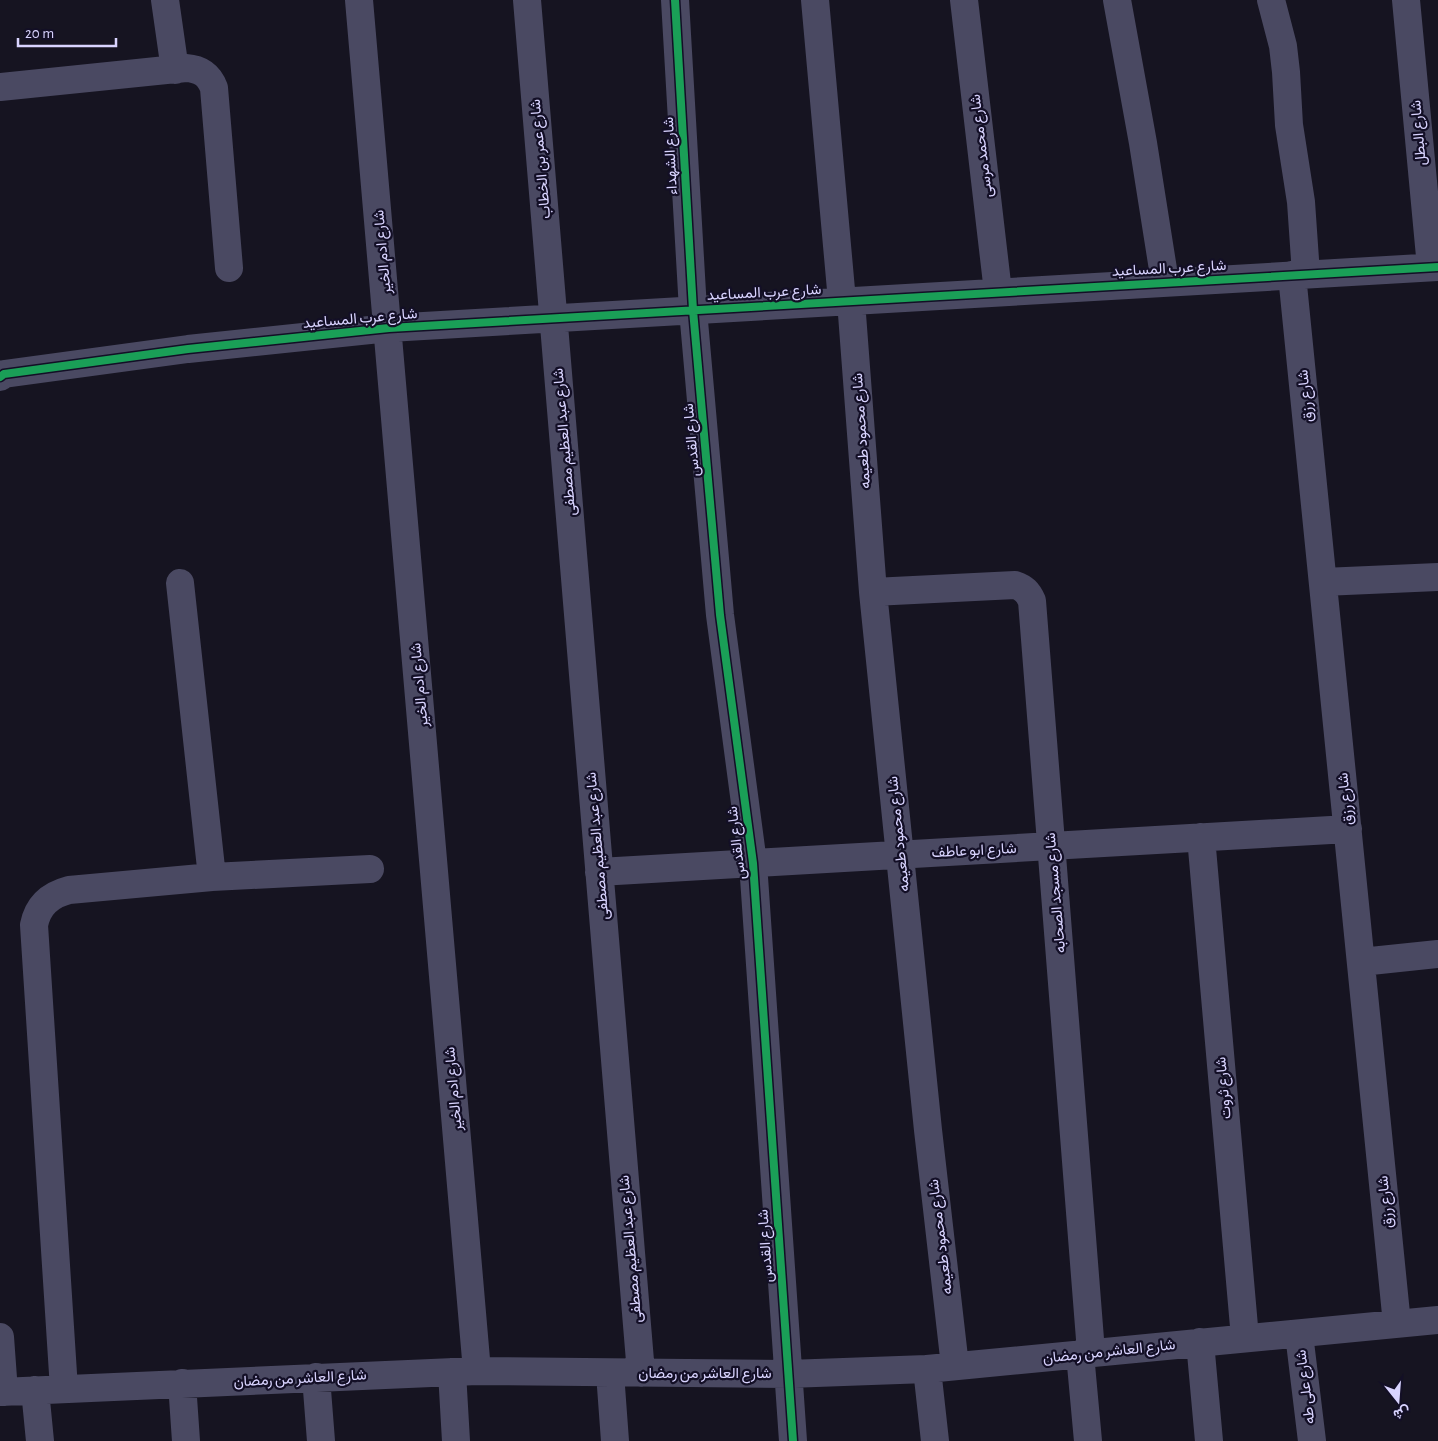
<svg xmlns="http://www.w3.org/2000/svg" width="1438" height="1441" viewBox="0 0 1438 1441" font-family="'Alegreya Sans',Vazirmatn,sans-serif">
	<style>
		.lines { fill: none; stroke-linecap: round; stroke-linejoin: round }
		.minor { stroke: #4a4962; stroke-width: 28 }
		.cycleway-casing { stroke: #130f26; stroke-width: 11 }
		.cycleway { stroke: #1a9f57; stroke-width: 8 }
		.labels { text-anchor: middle; stroke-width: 4.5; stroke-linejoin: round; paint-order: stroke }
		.street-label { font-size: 15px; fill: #d9d4ff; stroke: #130f26 }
	</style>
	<rect width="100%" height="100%" fill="#161421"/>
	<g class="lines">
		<path class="minor" d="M165 0 175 70
			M359 0 477 1371
			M527 0 641 1373
			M675 0 693 310 720 615 753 863 793 1441
			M815 0 842 301
			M964 0 998 292
			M1117 0 1143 143 1165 282
			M1271 0 1283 46 1286 72 1289 125 1301 202 1306 274
			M1406 0 1431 267
			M0 87 186 68C201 69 209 75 214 88L229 268
			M1292 275 1397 1324
			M851 301 873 592 928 1130 955 1366
			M0 377 4 374 188 349 389 328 1438 267
			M1323 582 1438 577
			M180 583 212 877
			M873 592 1015 585C1024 588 1028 592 1032 601L1091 1352
			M1201 837 1245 1338
			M599 872 1348 829
			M1361 962 1438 954
			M1299 1334 1312 1441
			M0 1337 4 1392
			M1200 1342 1209 1441
			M1080 1354 1088 1441
			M927 1369 935 1441
			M452 1372 456 1441
			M610 1373 615 1441
			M316 1377 321 1441
			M182 1383 186 1441
			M64 1389 34 925C38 905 50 895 69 890L212 877 370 869
			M35 1390 40 1441
			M0 1392 477 1371 788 1374 927 1369 1438 1320"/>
		<g class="cycleway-casing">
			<path id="cycleway" d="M675 0 693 310 720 615 753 863 793 1441
				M0 377 4 374 188 349 389 328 1438 267"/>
		</g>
		<use href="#cycleway" class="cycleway"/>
	</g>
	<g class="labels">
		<g class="street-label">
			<text transform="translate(1418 133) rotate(-95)" y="5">شارع البطل</text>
			<text transform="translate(981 146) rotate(-97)" y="5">شارع محمد مرسى</text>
			<text transform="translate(670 156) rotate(-93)" y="5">شارع الشهداء</text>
			<text transform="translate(540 159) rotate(-95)" y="5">شارع عمر بن الخطاب</text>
			<text transform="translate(382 252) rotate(-95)" y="5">شارع ادم الخير</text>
			<text transform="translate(1169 268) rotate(-3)" y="5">شارع عرب المساعيد</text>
			<text transform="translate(764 292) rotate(-3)" y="5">شارع عرب المساعيد</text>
			<text transform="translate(360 318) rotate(-5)" y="5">شارع عرب المساعيد</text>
			<text transform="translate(1305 396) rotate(-96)" y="5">شارع رزق</text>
			<text transform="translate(861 431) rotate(-94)" y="5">شارع محمود طعيمه</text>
			<text transform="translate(691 440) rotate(-95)" y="5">شارع القدس</text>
			<text transform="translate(564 442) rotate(-95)" y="5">شارع عبد العظيم مصطفى</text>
			<text transform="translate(419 685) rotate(-95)" y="5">شارع ادم الخير</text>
			<text transform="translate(1345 799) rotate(-96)" y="5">شارع رزق</text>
			<text transform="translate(898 834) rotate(-96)" y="5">شارع محمود طعيمه</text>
			<text transform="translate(736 843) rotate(-97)" y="5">شارع القدس</text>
			<text transform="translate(597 846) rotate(-95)" y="5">شارع عبد العظيم مصطفى</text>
			<text transform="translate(974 850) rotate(-3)" y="5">شارع ابو عاطف</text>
			<text transform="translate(1055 893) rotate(-95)" y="5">شارع مسجد الصحابه</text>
			<text transform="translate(1223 1088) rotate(-95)" y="5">شارع ثروت</text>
			<text transform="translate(453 1089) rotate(-95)" y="5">شارع ادم الخير</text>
			<text transform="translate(1385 1202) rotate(-96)" y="5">شارع رزق</text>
			<text transform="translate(940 1237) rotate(-97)" y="5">شارع محمود طعيمه</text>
			<text transform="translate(765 1246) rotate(-94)" y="5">شارع القدس</text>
			<text transform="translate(630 1249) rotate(-95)" y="5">شارع عبد العظيم مصطفى</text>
			<text transform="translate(1109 1351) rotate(-6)" y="5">شارع العاشر من رمضان</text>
			<text x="705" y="1378">شارع العاشر من رمضان</text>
			<text transform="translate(300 1378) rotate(-3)" y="5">شارع العاشر من رمضان</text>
			<text transform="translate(1305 1387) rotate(-97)" y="5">شارع على طه</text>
		</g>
	</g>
	<g transform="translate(1398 1401) rotate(163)" stroke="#130f26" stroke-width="4" paint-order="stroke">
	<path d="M0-4L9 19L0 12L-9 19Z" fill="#d9d4ff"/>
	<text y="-8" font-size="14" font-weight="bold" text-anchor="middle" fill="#d9d4ff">ش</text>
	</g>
	<path d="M18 38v8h98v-8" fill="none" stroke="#d9d4ff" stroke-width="2.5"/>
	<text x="25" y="38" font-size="15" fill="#d9d4ff" stroke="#130f26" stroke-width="4" paint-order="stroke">20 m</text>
</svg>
